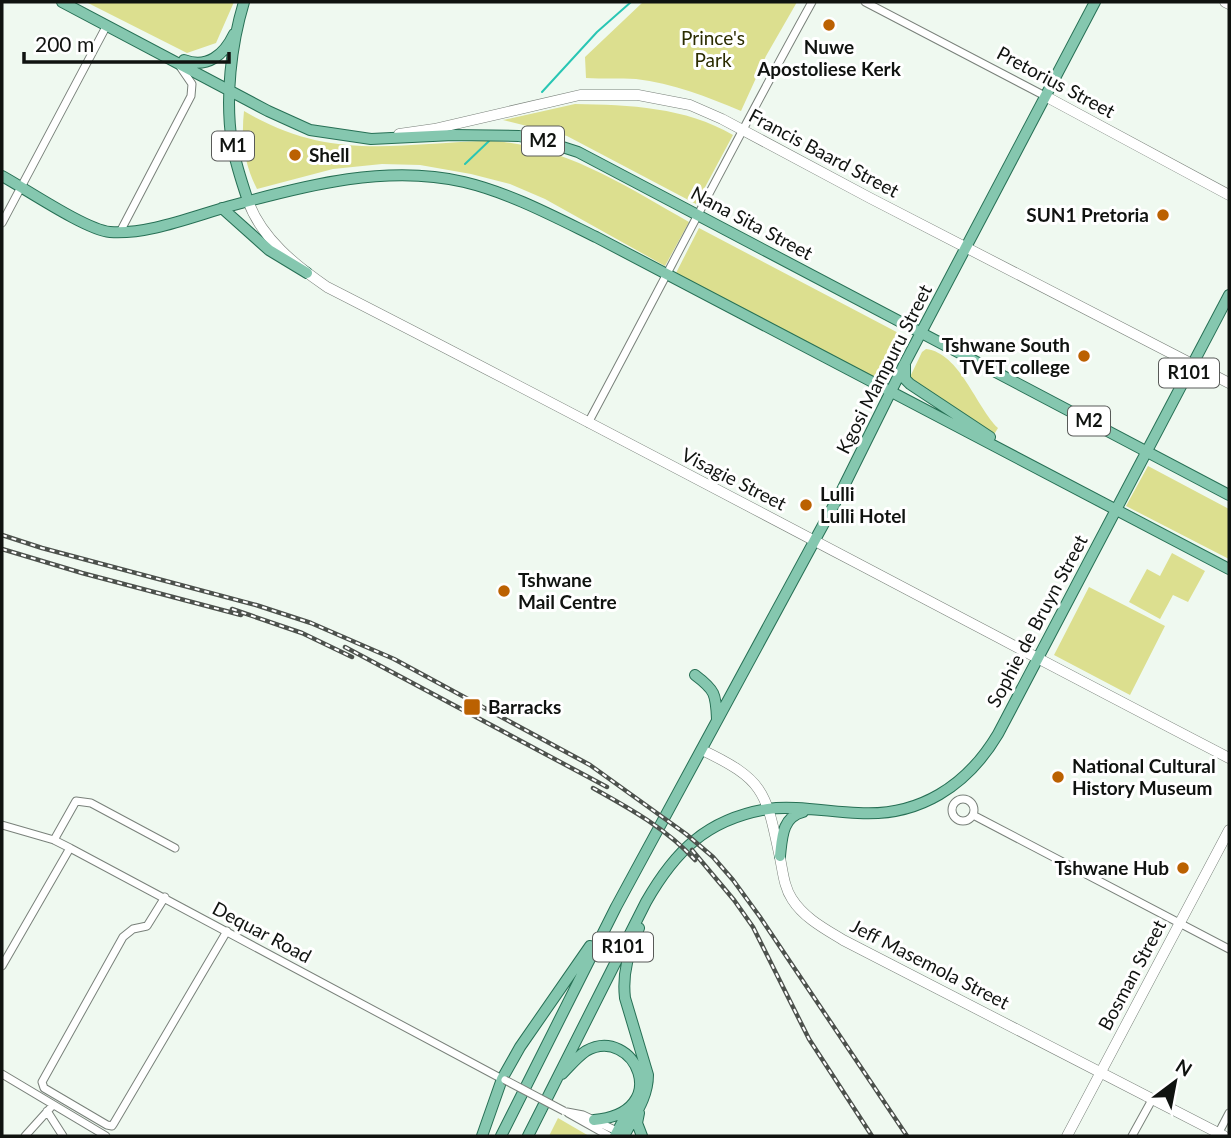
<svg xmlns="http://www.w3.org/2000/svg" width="1231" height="1138" viewBox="0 0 1231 1138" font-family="Lato,sans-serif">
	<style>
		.green { fill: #dcdf8f }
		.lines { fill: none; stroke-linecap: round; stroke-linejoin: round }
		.stream { stroke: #29c6b4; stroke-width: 2 }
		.street-casing { stroke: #79817a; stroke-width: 9 }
		.secondary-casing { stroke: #79817a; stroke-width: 11 }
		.primary-casing { stroke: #277055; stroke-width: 12 }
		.street { stroke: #fff; stroke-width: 7 }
		.secondary { stroke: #fff; stroke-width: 10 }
		.primary { stroke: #85c7af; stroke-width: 10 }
		.rail-casing { stroke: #4c514c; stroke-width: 4.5 }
		.rail { stroke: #fff; stroke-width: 2; stroke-dasharray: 5; stroke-linecap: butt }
		.street-bridge-casing { stroke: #79817a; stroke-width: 9; stroke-linecap: butt }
		.street-bridge { stroke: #fff; stroke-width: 7 }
		.poi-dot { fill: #bb6101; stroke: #fff; stroke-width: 2.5 }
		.labels { text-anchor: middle; stroke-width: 6; stroke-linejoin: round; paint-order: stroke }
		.shield { fill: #fff; stroke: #585a58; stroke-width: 2 }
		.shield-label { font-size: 18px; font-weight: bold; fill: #101310 }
		.park-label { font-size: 19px; fill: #2b2c00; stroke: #fff }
		.poi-label { font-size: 19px; font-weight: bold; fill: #101310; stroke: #fff; text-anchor: start }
		.street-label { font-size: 19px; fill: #101310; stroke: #fff }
	</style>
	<rect width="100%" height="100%" fill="#eff9f0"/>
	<path class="green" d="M86 2H234L216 43 187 53Z
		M643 2H797L766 56 741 111C708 97 672 83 636 79 620 78 603 79 586 78L585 57Z
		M575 104C630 105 685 107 733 135L696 204 567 136 503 120Z
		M244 111C307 148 358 149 429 144 453 143 480 139 504 142 571 150 631 189 689 222L665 266 545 199 510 184 471 174 420 165 382 164 333 169 257 189C244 164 241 139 244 111Z
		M699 228 908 338 884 384 676 273Z
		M926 349C960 353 976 407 998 428L993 436 910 377 922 352Z
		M1148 466 1229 509V559L1126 506Z
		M1172 553 1205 571 1188 602 1173 595 1160 619 1129 602 1147 569 1160 576Z
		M1089 587 1165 626 1130 695 1054 655Z
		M558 1118 589 1136H549Z"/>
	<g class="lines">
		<path class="stream" d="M542 92 597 32 631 2
			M465 164 489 141"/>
		<g class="street-casing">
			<path id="street" d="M865 2 1045 96
				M2 223 107 25
				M120 232 191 96 192 84 179 65
				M588 423C663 283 735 141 812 2
				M952 810a11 11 0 1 1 22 0a11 11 0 1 1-22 0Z
				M973 815 1229 949
				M2 825 54 840 70 848 504 1080
				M54 840 76 801 91 803 175 848
				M165 897 147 926 133 929 123 937 42 1082 44 1088 107 1125 112 1126 114 1123 227 931
				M2 966 70 848
				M2 1074 106 1136
				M47 1111 63 1136
				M567 1112 583 1115 621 1133
				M568 1113 609 1136
				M25 1136 53 1105
				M1132 1136 1153 1098
				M1217 1136 1229 1113"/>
		</g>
		<g class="secondary-casing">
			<path id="secondary" d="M1225 2 1229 4
				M1045 96 1229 195
				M399 134 434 129 580 95H638L690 105 722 119 870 198 1229 383
				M248 201C262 239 295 265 327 287 629 441 928 602 1229 758
				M702 750C765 780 766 792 780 858 783 872 784 887 792 899 804 918 825 929 843 940L1224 1136
				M1067 1136 1229 830"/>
		</g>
		<g class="primary-casing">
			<path id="primary" d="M62 2 268 111 310 130 371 139 453 135 519 136 547 142 578 152 1229 495
				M244 2C231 45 225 98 232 143 235 163 242 182 248 201
				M184 60C207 69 224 55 234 34
				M2 176C26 189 86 230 110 232 149 235 196 215 234 205 307 185 388 164 464 182 510 193 553 216 596 237L1229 569
				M222 208 269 250 307 273
				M905 365V379L910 384 990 437
				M695 675C715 690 716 694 717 719
				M780 856C782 838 782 817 803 812
				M562 1074C570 1066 577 1057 586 1051 634 1024 675 1113 594 1120
				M639 1113 637 1123 642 1136
				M482 1136 502 1079 520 1047 590 946
				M501 1136 616 907 842 490 905 363 1095 2
				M528 1136 646 902C675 851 707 819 768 809 793 805 831 812 858 813 919 817 967 786 998 734L1229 295
				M615 1136 628 1111
				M624 1136C634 1116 648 1098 648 1075L625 998C622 972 629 952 639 928"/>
		</g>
		<use href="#street" class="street"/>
		<use href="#secondary" class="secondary"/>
		<use href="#primary" class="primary"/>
		<g class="rail-casing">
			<path id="rail" d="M2 535 42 548 256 605 311 623 394 659 590 765 686 834 713 857 733 880 760 917 907 1136
				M2 549 82 573 241 615
				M232 609 302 633 352 657
				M345 647 607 787
				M593 788C629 808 667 829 695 860
				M692 850 734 900 753 927 809 1039 872 1136"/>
		</g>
		<use href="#rail" class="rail"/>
		<g class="street-bridge-casing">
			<path id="street-bridge" d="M505 1080 564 1111"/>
		</g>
		<use href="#street-bridge" class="street-bridge"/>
	</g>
	<g class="poi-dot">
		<circle cx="829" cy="25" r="7"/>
		<circle cx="295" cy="155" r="7"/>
		<circle cx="1163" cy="215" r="7"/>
		<circle cx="1084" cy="356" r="7"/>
		<circle cx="806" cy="505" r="7"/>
		<circle cx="504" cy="591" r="7"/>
		<rect x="463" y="698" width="18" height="18" rx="3.5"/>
		<circle cx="1058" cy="777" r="7"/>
		<circle cx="1183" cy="868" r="7"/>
	</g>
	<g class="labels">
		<g class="shield">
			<rect x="522" y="126.5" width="42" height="29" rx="5"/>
			<rect x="212" y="131.5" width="42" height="29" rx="5"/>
			<rect x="1159" y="358.5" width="60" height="29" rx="5"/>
			<rect x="1068" y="406.5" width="42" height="29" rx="5"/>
			<rect x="593" y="932.5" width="60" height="29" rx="5"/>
		</g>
		<g class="shield-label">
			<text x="543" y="147">M2</text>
			<text x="233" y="152">M1</text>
			<text x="1189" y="379">R101</text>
			<text x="1089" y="427">M2</text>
			<text x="623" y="953">R101</text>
		</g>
		<g class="park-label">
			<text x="713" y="45">Prince's<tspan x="713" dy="22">Park</tspan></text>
		</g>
		<g class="poi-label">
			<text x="829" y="54" text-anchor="middle">Nuwe<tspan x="829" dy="22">Apostoliese Kerk</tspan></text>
			<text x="309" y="162">Shell</text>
			<text x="1149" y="222" text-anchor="end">SUN1 Pretoria</text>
			<text x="1070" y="352" text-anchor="end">Tshwane South<tspan x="1070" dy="22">TVET college</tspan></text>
			<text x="820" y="501">Lulli<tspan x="820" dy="22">Lulli Hotel</tspan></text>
			<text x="518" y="587">Tshwane<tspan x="518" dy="22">Mail Centre</tspan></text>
			<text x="488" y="714">Barracks</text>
			<text x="1072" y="773">National Cultural<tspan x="1072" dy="22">History Museum</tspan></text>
			<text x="1169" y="875" text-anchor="end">Tshwane Hub</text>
		</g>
		<g class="street-label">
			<text transform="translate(1056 82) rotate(28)" y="7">Pretorius Street</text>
			<text transform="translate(824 153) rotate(28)" y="7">Francis Baard Street</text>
			<text transform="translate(752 223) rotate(28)" y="7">Nana Sita Street</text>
			<text transform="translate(884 369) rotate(-63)" y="7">Kgosi Mampuru Street</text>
			<text transform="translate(734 479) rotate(27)" y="7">Visagie Street</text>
			<text transform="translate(1037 621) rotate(-62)" y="7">Sophie de Bruyn Street</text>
			<text transform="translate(262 932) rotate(28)" y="7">Dequar Road</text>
			<text transform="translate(930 964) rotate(27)" y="7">Jeff Masemola Street</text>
			<text transform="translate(1132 975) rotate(-62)" y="7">Bosman Street</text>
		</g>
	</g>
	<rect width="1231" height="1138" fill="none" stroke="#101310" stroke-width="7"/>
	<g transform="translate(1175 1082) rotate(32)" stroke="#ffffff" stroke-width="5" paint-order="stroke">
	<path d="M0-5L12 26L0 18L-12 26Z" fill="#101310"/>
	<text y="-10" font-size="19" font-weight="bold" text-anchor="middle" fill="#101310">N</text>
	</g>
	<path d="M24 52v10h205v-10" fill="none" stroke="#101310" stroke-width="3.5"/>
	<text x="35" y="52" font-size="21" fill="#101310" stroke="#ffffff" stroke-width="5" paint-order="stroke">200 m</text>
</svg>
